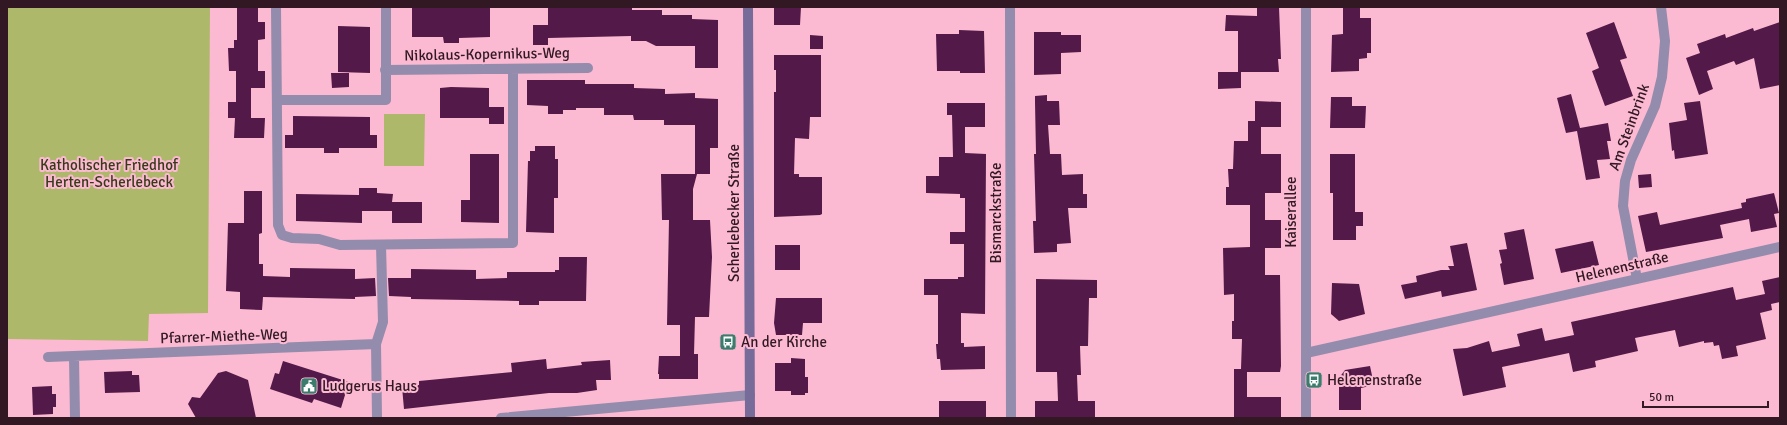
<svg xmlns="http://www.w3.org/2000/svg" width="1787" height="425" viewBox="0 0 1787 425" font-family="Signika,sans-serif">
	<style>
		.green { fill: #aeb86a }
		.building { fill: #521949 }
		.lines { fill: none; stroke-linecap: round; stroke-linejoin: round }
		.street { stroke: #938cac; stroke-width: 10 }
		.secondary { stroke: #776b9a; stroke-width: 10 }
		.labels { text-anchor: middle; stroke-width: 4; stroke-linejoin: round; paint-order: stroke }
		.street-label { font-size: 15px; fill: #311822; stroke: #fcb9d2 }
		.park-label { font-size: 15px; fill: #363a17; stroke: #fcb9d2 }
		.poi-label { font-size: 15px; fill: #311822; stroke: #fcb9d2; text-anchor: start }
	</style>
	<rect width="100%" height="100%" fill="#fcb9d2"/>
	<path class="green" d="M7 7H210L208 313 149 314 148 341 7 339Z
		M384 114H425L424 166H384Z"/>
	<path class="building" d="M237 7H258V22H265V39L258 40V71H265V88H251V118H265L264 138H234L235 118H228V102H236V71H229L228 48H234V40H237Z
		M412 7H490V37L459 38V43H444L443 37H412Z
		M601 7H632V10H662V15H692V19L718 20V68H695V46H656L646 41H631V36L548 38V45H533V25H548V8Z
		M774 7H801L800 25H774Z
		M1257 7H1279L1281 59H1278L1279 72H1241V88L1218 89V72H1238V31H1225L1226 15 1257 16Z
		M1343 7H1360V18H1371V53H1367V58L1359 59V71L1331 72 1332 35 1343 34Z
		M1614 22 1627 58 1620 60 1633 96 1605 106 1592 71 1599 68 1586 33Z
		M1780 22V85L1760 89 1754 58 1736 65 1734 61 1707 71 1713 89 1699 95 1686 58 1700 53 1697 44 1725 34 1726 38 1753 28 1754 31Z
		M338 26 370 27V73L338 72Z
		M959 30 984 31 985 73H960V71H937L936 34H959Z
		M1034 32H1061V35H1081V52L1061 53V74L1034 75Z
		M810 35 823 36V49H810Z
		M774 55H821V117H810L809 139 795 138 794 174H799V177H822V214L820 215 774 217V92H776V70H774Z
		M331 73H349V87L332 88Z
		M527 80H585V84H634V88L665 89V94L695 93V98L718 99V148H710V174H695V125H664V120H634L633 115H604V108H576V110H563V114H548V106L527 105Z
		M451 87 489 88V107H504V124H489V118H440V88Z
		M1571 94 1580 128 1608 123 1611 141H1607L1610 159 1597 160 1600 178 1586 180 1577 131 1566 133 1557 98Z
		M1047 95V101H1059L1060 125H1048L1050 154H1061L1062 175 1083 174V194H1087V208H1068L1071 243 1057 244V252L1034 253 1033 221H1036L1034 154H1036L1035 102V96Z
		M1331 97H1352V106H1366L1365 128H1330Z
		M1255 101 1281 102V127H1261V154H1281V193H1265V220H1281V248H1265V275H1280L1281 366 1280 372H1247V397H1281V418H1234V369H1241L1242 339H1232V321H1234V294L1224 295 1223 248 1250 247V205H1226V187H1229L1228 169H1233L1234 141H1248V121H1255Z
		M1700 101 1708 154 1675 159 1674 150 1672 151 1669 123 1687 120 1684 103Z
		M947 103H985V127H965V153L986 154 985 314 961 313V343H964V347L985 346V369L941 370 940 359H937L936 344H938V295H924V279H958V277H964V244H950V232H965V198H960V194L926 193V176H939V157H953L952 115H947Z
		M293 116 370 117V135H377V148H339V153H324V148H285V135H293Z
		M535 146H555V159H558V198H554V233L526 232 528 161H530V151H535Z
		M470 154H499V223L461 222V200H470Z
		M1330 154H1355V212H1363V226H1356V240H1333V193H1330Z
		M661 174H697L693 189V220H710L712 257 709 317H695L694 354H698V379H659V374H658L659 356H680V325H667L669 220H662Z
		M1651 174 1652 187 1639 188 1638 175Z
		M359 188H377V193L393 194 392 202H422V223H392V211H362V223L296 221V194L359 195Z
		M244 191H262V233L259 234V264H263V276L290 277V268L355 269V279L375 278 376 296 355 297V299L263 297 262 310 240 309V292L226 291 228 223H244Z
		M1774 193 1779 213 1774 214 1777 227 1751 232 1749 219 1720 225 1723 238 1646 252 1638 216 1657 212 1660 225 1742 208 1741 203 1746 202V199Z
		M1524 229 1534 279 1504 285 1500 264 1502 263 1499 250 1507 249 1504 233Z
		M1593 241 1599 265 1561 273 1555 249Z
		M1467 243 1477 290 1442 297 1441 291 1405 299 1401 285 1417 282 1416 276 1441 270H1450L1448 266H1454L1450 246Z
		M775 245H800V270H775Z
		M559 257H587L586 301H539V305H519V301L411 299V297L389 296 388 278H411V269L476 270V279L507 278V272H555V270H559Z
		M1780 277V302L1771 304 1772 310 1760 313 1766 339 1736 346 1738 356 1722 359 1719 345 1714 346 1713 342 1704 343V341L1679 347 1675 330 1635 338 1638 351 1595 361 1596 367 1573 372 1569 353 1502 367 1506 387 1463 396 1453 349 1467 348 1489 341 1492 352 1520 346 1517 334 1542 328 1545 341 1574 335 1571 322 1733 287 1736 300 1765 294 1762 281Z
		M1036 279 1097 280V298H1089L1088 346H1080L1081 375H1077L1078 401H1095V418H1035V401H1058L1057 372H1036Z
		M1332 283 1359 284 1365 314 1339 321 1331 314Z
		M776 298H822V323H803L802 335H776L774 323Z
		M791 358 805 359V377H808V393H805V395H791V391H775V363H791Z
		M546 359 547 369 582 365 581 362 610 360 611 380H596L597 390 577 393H549L404 409 402 387 419 385V381L512 372 511 363Z
		M283 361 349 382 341 408 314 399 312 403 270 389 275 373 279 374Z
		M1370 366 1374 385 1361 388V410H1339V378L1345 370Z
		M132 371V375H139L140 392 105 393 104 372Z
		M226 371 248 380 256 418H196L188 404 192 397 200 398 218 373Z
		M52 386V394H56V407H53V414L33 415 32 387Z
		M939 401H986V418H939Z"/>
	<g class="lines">
		<path class="street" d="M276 7 278 225 282 235 292 238 319 239 340 245 513 243V69
			M1010 7 1011 418
			M385 70 588 68
			M278 100H386V7
			M1637 279 1623 206 1625 181 1631 160 1655 106 1662 77 1665 41 1661 7
			M1306 353 1780 247
			M48 357 376 344
			M74 357 75 418
			M377 418 376 344 383 322 381 245
			M501 418 750 395
			M1306 418V7"/>
		<path class="secondary" d="M748 7 750 418"/>
	</g>
	<defs>
		<g id="bus-square" transform="scale(0.9)"><rect x="-9" y="-9" width="18" height="18" rx="4" fill="#3b7c6c" stroke="#fcb9d2"/><path d="M-5-6H5V4H4V6H2V4H-2V6H-4V4H-5ZM-3.5-4V0h7V-4ZM-3.5 1.2v1.5H-2V1.2ZM2 1.2v1.5H3.5V1.2Z" fill="#fff"/></g>
		<g id="civic-square" transform="scale(0.9)"><rect x="-9" y="-9" width="18" height="18" rx="4" fill="#3b7c6c" stroke="#fcb9d2"/><path d="M-.6-6.5H3V-4.5H.6V-3L4-1V1h2V6H-6V1h2V-1L-.6-3ZM-1.2 2.5V6h2.4V2.5Z" fill="#fff"/></g>
	</defs>
	<g fill-rule="evenodd">
		<use href="#bus-square" x="728" y="342"/>
		<use href="#bus-square" x="1314" y="380"/>
		<use href="#civic-square" x="309" y="386"/>
	</g>
	<g class="labels">
		<g class="street-label">
			<text transform="translate(487 54) rotate(-1)" y="5">Nikolaus-Kopernikus-Weg</text>
			<text transform="translate(1629 127) rotate(-70)" y="5">Am Steinbrink</text>
			<text transform="translate(1291 212) rotate(-90)" y="5">Kaiserallee</text>
			<text transform="translate(734 213) rotate(-90)" y="5">Scherlebecker Straße</text>
			<text transform="translate(996 213) rotate(-90)" y="5">Bismarckstraße</text>
			<text transform="translate(1622 267) rotate(-13)" y="5">Helenenstraße</text>
			<text transform="translate(224 336) rotate(-2)" y="5">Pfarrer-Miethe-Weg</text>
		</g>
		<g class="park-label">
			<text x="109" y="170">Katholischer Friedhof<tspan x="109" dy="17">Herten-Scherlebeck</tspan></text>
		</g>
		<g class="poi-label">
			<text x="741" y="347">An der Kirche</text>
			<text x="1327" y="385">Helenenstraße</text>
			<text x="322" y="391">Ludgerus Haus</text>
		</g>
	</g>
	<rect width="1787" height="425" fill="none" stroke="#311822" stroke-width="16"/>
	<path d="M1643 401v6h125v-6" fill="none" stroke="#311822" stroke-width="2"/>
	<text x="1649" y="401" font-size="12" fill="#311822" stroke="#fcb9d2" stroke-width="3" paint-order="stroke">50 m</text>
</svg>
